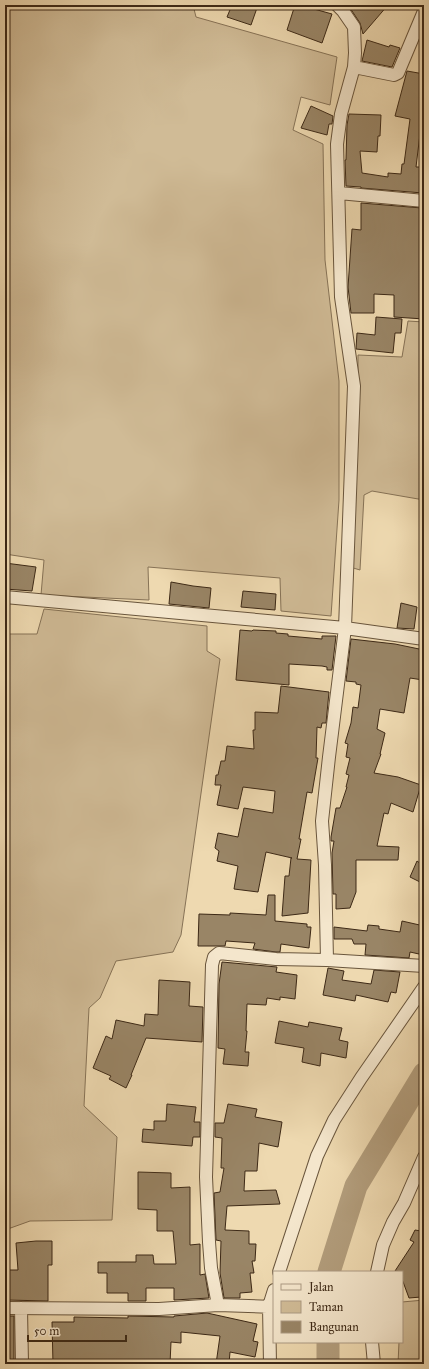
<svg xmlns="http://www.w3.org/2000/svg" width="429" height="1369" viewBox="0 0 429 1369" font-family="'IM FELL Great Primer',serif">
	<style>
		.green { fill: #d0bb96; stroke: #867256 }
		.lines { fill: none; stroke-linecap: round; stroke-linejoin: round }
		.river { stroke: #b29d7c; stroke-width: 23 }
		.building { fill: #998566; stroke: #3d2916 }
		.minor-casing { stroke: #69553c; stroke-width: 14 }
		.minor { stroke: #f4e6cc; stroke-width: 12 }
	</style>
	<rect width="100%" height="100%" fill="#eed9b0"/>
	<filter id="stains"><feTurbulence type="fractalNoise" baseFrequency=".005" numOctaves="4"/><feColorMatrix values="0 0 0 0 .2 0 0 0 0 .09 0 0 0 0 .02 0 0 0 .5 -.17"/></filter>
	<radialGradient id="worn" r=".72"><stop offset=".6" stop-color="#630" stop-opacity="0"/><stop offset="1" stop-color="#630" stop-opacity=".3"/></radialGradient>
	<path class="green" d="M5 5H193L196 17 337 57 330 105 301 97 293 130 323 144 325 260 339 381V500L331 616 281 611 280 578 148 567 149 600 41 595 44 560 5 554Z
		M408 321 424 322V500L372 491 364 495 360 570 350 567 358 396V355L402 357Z
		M44 609 207 626V651L220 659 181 935 173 952 116 961 100 998 89 1008 84 1106 117 1137 112 1220 30 1221 5 1230V634H37Z
		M424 1300V1364H398L399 1342H402V1302Z"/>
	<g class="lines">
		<path class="river" d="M329 1272 356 1186 424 1074
			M328 1342V1364"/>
	</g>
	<path class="building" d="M232 5H258L251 25 227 17Z
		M295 5H316L314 9 332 14 322 43 287 30Z
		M353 5H388L363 34 360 23 350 8Z
		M367 40 389 47 390 45 400 48 392 67 362 61Z
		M407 71 424 74V135L420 134 416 167H424L423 193 361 188V187L346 186 345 160H346L347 125 349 114 381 115 380 136H378L377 152 360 151 362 173 388 177V173L401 174 402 164H404L410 119 395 116Z
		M311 106 333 116 332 124H329L327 135 301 128Z
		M361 203 422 208 421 214H424V319L394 317V295L374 294V313H351L348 287 352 229 361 230Z
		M376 317 402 319 401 333H395L393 353 356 349 357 333 375 335Z
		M5 563 36 567 32 591 5 589Z
		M171 582 193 586 211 588 209 608 169 604Z
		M243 591 276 594 275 610 241 607Z
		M401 603 417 607 414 629 397 628Z
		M240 630 252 631 253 630 276 631V633L288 634V636L322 639V636H336L332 670H327V667L322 666 289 664V685L236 680Z
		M351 639 395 644 424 650 423 680 410 678 404 713 380 709 377 729 385 733 380 754H381L374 773 398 777 421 785 413 812 391 803 388 814 384 813 377 846 399 847 398 860H356V892L350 908 336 909V894H333L332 853 334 841H331V837L336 808H340L347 787H346L349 775 346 774 350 758 346 757 348 744 345 743 351 723 353 707 358 708 361 685 356 684V682L346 681Z
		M281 686 329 692 326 723H322L321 728 317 727 316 758H318L312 793 307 792 299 839H301L297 859 311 860 308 913 282 916 285 876H289L291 858H292L266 852 258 892 234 889 238 866 217 861 219 851 215 848 218 833 238 837 244 808 273 813 275 791 243 787 238 809 217 805 221 785H215L216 775H218L221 761H225L227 746 254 749 253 730H255V712L278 713Z
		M417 861 424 866V884L410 877Z
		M268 895H275V921L307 924V927H311L309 948 281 944 280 952H276L253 949 255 943 226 941 225 946H198L199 914 230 915V913L266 915Z
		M402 921 424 926V945L419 954 410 952 409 958 365 955 366 944H354L352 939H334V927L367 931 368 925 379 926V929L400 932Z
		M222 962 277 967 276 972 297 975 295 999 280 997V1000L267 998 266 1005 247 1004 246 1031H247L245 1052H249L248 1066 223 1064 225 1049 218 1048 219 984Z
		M328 968 344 971 342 980 371 984 374 970 400 972 396 993 391 992 388 1002 356 995 355 1001 323 995Z
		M159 980 190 982 189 1006 203 1007 202 1042 146 1038 131 1075H132L126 1088 109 1079 111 1076 93 1068 106 1036 112 1039 116 1020 144 1026 145 1014 158 1015Z
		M279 1021 308 1027 309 1022 342 1028 339 1040 348 1042 346 1058 321 1053 320 1066 302 1062 304 1048 275 1043Z
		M167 1104 196 1107 194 1122H200V1137H193L192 1146 142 1142 143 1129 154 1130V1121H166Z
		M228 1104 257 1109 255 1117 282 1122 278 1147 259 1143 257 1171H245L244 1191 276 1190 280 1204 227 1206 225 1230 249 1231V1244H256L255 1261H252L254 1273H250L252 1292 240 1293V1298H224L220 1273 221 1241 216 1240 214 1193 220 1192 224 1168H221L222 1138 215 1137V1123H224Z
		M138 1172 171 1173V1188L190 1187V1245L200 1244V1275L205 1274 209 1298 174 1300V1288H146V1301H128V1293H107V1273H98V1262H136V1255H153L154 1264H176L173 1231H157V1210L138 1209Z
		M424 1226V1291L421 1290V1297L409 1298 402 1279V1272L395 1271 414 1242 410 1240 415 1230 421 1231Z
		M36 1241H52V1265H48V1301L6 1300 8 1270H18L16 1243Z
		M207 1313 257 1324 253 1341 258 1342 255 1357 230 1352 229 1364H216L220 1336 181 1332V1343L171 1342 170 1364H53L52 1322H74V1317L128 1318V1316L174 1317V1316Z
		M6 1316H14V1363H5Z"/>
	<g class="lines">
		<g class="minor-casing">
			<path id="minor" d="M337 5 343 11 354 27 355 53 354 67 341 114 337 144 341 297 354 386 345 628 329 757 322 821 325 865 327 960 424 966
				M354 67 394 75 398 73 424 11
				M339 193 424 201
				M5 597 345 628 424 639
				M279 1272 317 1156 334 1120 361 1078 424 987
				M377 1272 383 1245 393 1222 404 1203 424 1157
				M218 1305 211 1268 209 1242 206 1177 212 965 214 957 219 953 276 959 327 960
				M5 1308 159 1309 218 1305 274 1307
				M21 1308 22 1364
				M372 1342 374 1364
				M270 1364 269 1306 274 1290"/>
		</g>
		<use href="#minor" class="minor"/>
	</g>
	<rect width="429" height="1369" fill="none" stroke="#eed9b0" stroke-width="20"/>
	<rect x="6" y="6" width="417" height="1357" fill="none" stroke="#3d2916" stroke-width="2"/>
	<rect x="10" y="10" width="409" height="1349" fill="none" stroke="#3d2916"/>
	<rect x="273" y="1271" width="130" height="72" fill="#f4e6cc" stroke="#ab9a83"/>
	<rect x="281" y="1284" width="20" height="6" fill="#f4e6cc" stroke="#ab9a83"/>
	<text x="309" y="1291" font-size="12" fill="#3d2916">Jalan</text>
	<rect x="281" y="1301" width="20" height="12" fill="#d0bb96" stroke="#ab9a83"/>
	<text x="309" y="1311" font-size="12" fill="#3d2916">Taman</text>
	<rect x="281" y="1321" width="20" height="12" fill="#998566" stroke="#ab9a83"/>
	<text x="309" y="1331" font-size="12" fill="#3d2916">Bangunan</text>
	<path d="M28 1335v6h98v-6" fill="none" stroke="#3d2916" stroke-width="2"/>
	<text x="34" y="1335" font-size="12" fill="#3d2916" stroke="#f4e6cc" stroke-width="3" paint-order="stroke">50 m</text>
	<rect width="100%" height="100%" filter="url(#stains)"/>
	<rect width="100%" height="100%" fill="url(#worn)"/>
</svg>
